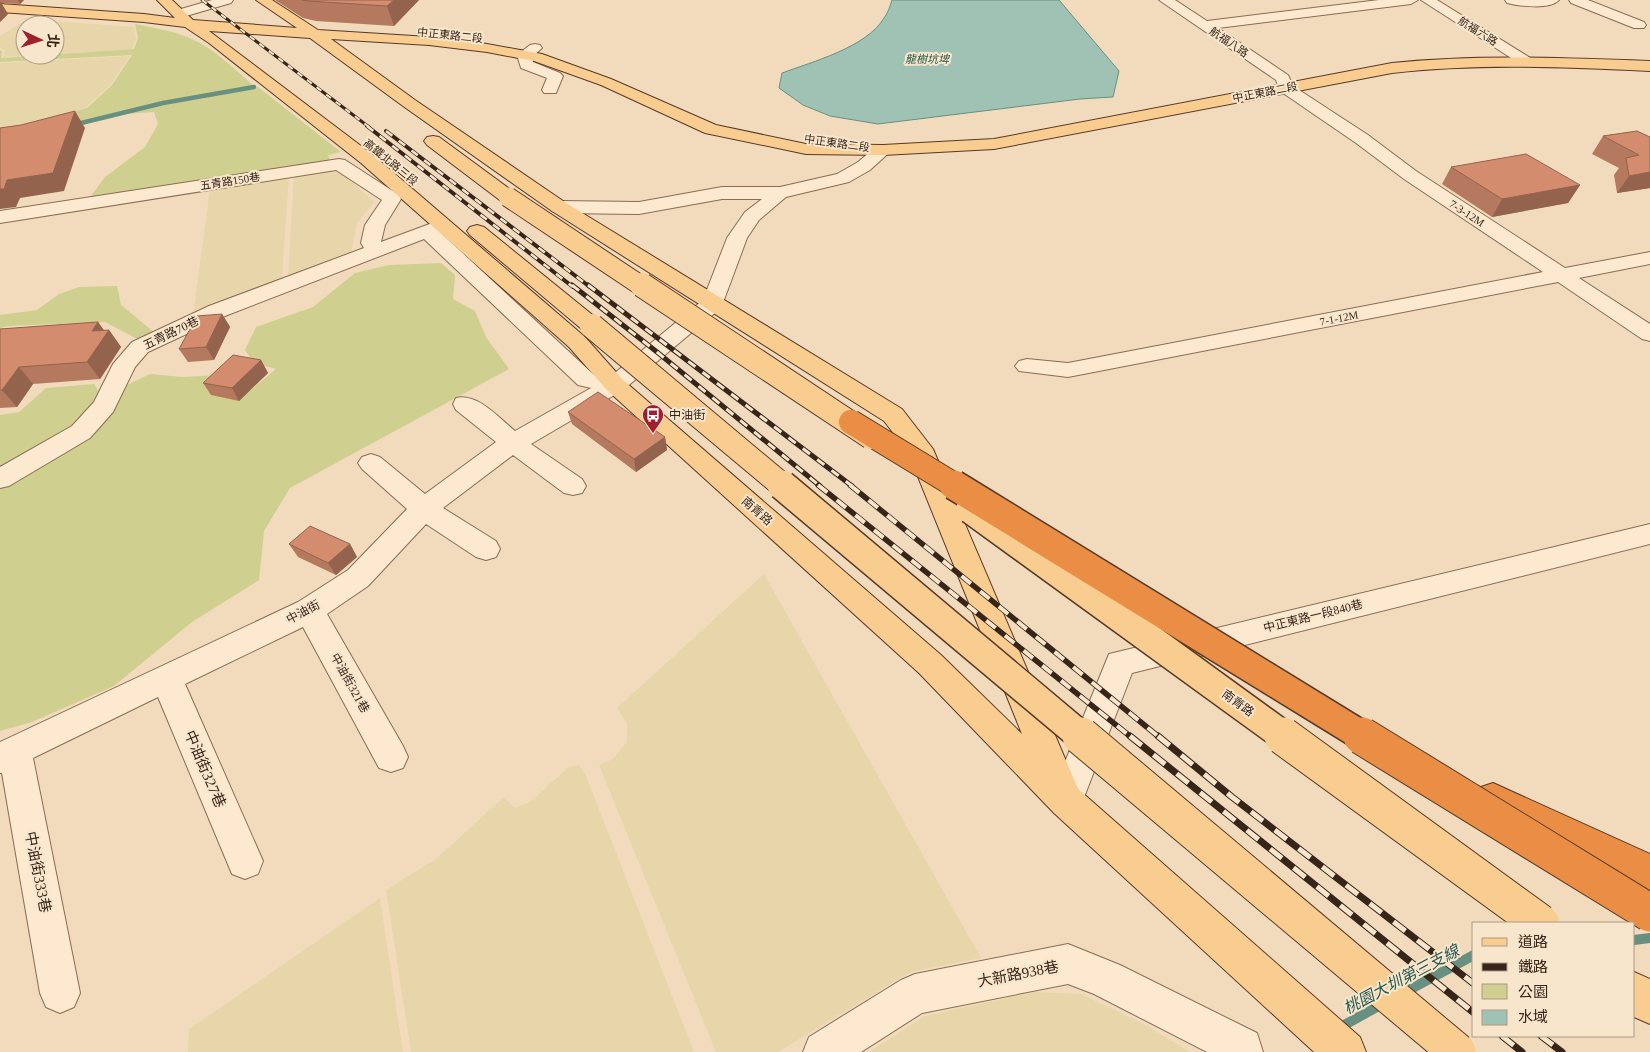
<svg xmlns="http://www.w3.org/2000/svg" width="1650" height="1052" viewBox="0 0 1650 1052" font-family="'Times New Roman','Noto Sans TC',serif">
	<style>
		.farmland { fill: #e7d6a9 }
		.green { fill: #cfd08f }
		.water { fill: #a0c2b4; stroke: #679081 }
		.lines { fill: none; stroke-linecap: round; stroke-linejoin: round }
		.stream-far1 { stroke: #679081; stroke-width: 4.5 }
		.stream { stroke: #679081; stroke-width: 10 }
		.minor-casing { stroke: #8a6b54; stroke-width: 2 }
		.major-casing { stroke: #573929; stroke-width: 2 }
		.highway-casing { stroke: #573929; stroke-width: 2 }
		.minor { fill: #fce9cf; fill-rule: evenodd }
		.major { fill: #f9cc8f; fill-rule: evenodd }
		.highway { fill: #e98e44; fill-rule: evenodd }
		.rail-far4-casing { stroke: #38251a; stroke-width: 3 }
		.rail-far3-casing { stroke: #38251a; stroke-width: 4 }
		.rail-far2-casing { stroke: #38251a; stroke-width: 5 }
		.rail-far1-casing { stroke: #38251a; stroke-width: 5.5 }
		.rail-casing { stroke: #38251a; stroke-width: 7 }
		.rail-far4 { stroke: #f8e6cc; stroke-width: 2; stroke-dasharray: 6; stroke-linecap: butt }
		.rail-far3 { stroke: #f8e6cc; stroke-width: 2.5; stroke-dasharray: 8; stroke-linecap: butt }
		.rail-far2 { stroke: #f8e6cc; stroke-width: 3; stroke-dasharray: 9; stroke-linecap: butt }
		.rail-far1 { stroke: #f8e6cc; stroke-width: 4; stroke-dasharray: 12; stroke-linecap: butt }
		.rail { stroke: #f8e6cc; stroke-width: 5; stroke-dasharray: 15; stroke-linecap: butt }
		.major-bridge-far3-casing { stroke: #573929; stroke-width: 21; stroke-linecap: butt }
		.major-bridge-far2-casing { stroke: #573929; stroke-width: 26; stroke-linecap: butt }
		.major-bridge-far1-casing { stroke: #573929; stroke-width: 32; stroke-linecap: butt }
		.major-bridge-casing { stroke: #573929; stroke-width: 39; stroke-linecap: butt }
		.highway-bridge-far2-casing { stroke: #573929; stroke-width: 26; stroke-linecap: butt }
		.highway-bridge-far1-casing { stroke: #573929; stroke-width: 32; stroke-linecap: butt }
		.highway-bridge-casing { stroke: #573929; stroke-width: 39; stroke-linecap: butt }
		.major-bridge-far3 { stroke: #f9cc8f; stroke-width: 19 }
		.major-bridge-far2 { stroke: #f9cc8f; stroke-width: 24 }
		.major-bridge-far1 { stroke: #f9cc8f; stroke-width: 29 }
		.major-bridge { stroke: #f9cc8f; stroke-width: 37 }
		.highway-bridge-far2 { stroke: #e98e44; stroke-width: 24 }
		.highway-bridge-far1 { stroke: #e98e44; stroke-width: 29 }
		.highway-bridge { stroke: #e98e44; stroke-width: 37 }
		.wall { fill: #b5795f }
		.shaded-wall { fill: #94634d }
		.building { fill: #d38d6e; stroke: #94634d }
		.labels { text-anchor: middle; stroke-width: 4; stroke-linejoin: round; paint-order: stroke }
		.far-street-label { font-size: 11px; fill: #38251a; stroke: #f8e6cc }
		.far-water-label { font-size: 11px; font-style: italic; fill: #285950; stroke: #f8e6cc }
		.street-label { font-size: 12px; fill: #38251a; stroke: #f8e6cc }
		.poi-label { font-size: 12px; fill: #38251a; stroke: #f8e6cc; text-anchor: start }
		.near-street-label { font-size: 15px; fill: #38251a; stroke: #f8e6cc }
		.near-water-label { font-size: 16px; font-style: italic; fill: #285950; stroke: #f8e6cc }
	</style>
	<rect width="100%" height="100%" fill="#f1dbbc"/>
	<path class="farmland" d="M27 19 134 27 136 38 133 49 55 54V25H25V55H34L4 57 5 50 0 48V36Z
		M130 56 110 85 85 108 0 133V63Z
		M327 170 345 175 374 202 357 223 351 253 288 277 294 175Z
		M289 176 282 278 193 315 210 189Z
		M764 574 981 958 910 972 778 1052H716L599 765 613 759 627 742V723L617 708Z
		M579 765 586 776 694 1052H411L386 890 437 858 504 797 515 808 530 802 569 767Z
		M380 898 403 1052H188L189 1029Z
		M1034 992 1081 994 1144 1024 1190 1052H869L925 1016Z"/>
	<path class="green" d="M135 24C155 28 174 31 192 39 215 49 235 70 254 86L163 101 69 124 35 123 87 108 112 85 132 55 0 62V50L2 51 1 58 134 49 138 38Z
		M258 87 341 152 328 155 331 162 88 200 105 177 145 147 158 124 154 112 124 114 163 104Z
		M441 263 455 275 453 299 475 311 486 337 509 369 290 488 264 531 259 580 192 622 114 686 32 722 0 731V415L19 412 46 388 94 384 102 397 150 374 182 377 221 375 239 400 276 369 254 363 245 350 256 327 313 307 355 273 389 265Z
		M117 286 121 305 155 333 139 340 105 322 9 326 0 328V315L37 310 59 294 79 287Z"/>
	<path class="water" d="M892 0H1059L1119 71 1113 97 1080 99 878 124 830 116 803 105 779 88 782 73C812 62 867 47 884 18 888 13 890 6 892 0Z"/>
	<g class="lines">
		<path class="stream-far1" d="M73 125 163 103 254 87"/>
		<path class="stream" d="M1634 940 1650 938
			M1403 993 1474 955
			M1337 1029 1384 1003"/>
		<g class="minor-casing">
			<path id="minor" d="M212 0H233L231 3 179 18 172 14 174 11Z
				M1159 0H1175L1207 21 1379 0H1418L1411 4 1218 28 1288 75 1293 86 1368 135 1416 171 1565 268 1650 252V264L1579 278 1650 324V341L1642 339 1558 282 1068 377 1019 371 1015 366 1019 361 1027 359 1068 363 1543 272 1404 179 1356 143 1280 91 1276 80Z
				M1421 0H1437L1532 59 1535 62 1532 65H1522Z
				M1505 0H1559C1550 10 1519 6 1507 3Z
				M1569 0H1588L1644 22 1646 25 1644 28H1634L1571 3Z
				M535 44 540 45 542 48 532 57 533 62 560 73 563 76 556 93H544L542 90 547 78 521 68 517 55 530 45Z
				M883 145 889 146 892 150 870 170 849 182 786 197 759 220 747 238 721 308 623 390 531 444 582 479 586 486 582 493 573 495 564 493 513 455 443 508 496 541 500 549 496 557 486 560 476 557 426 524 368 586 327 614 403 746 408 757 403 768 391 772 379 768 303 627 185 684 263 861 258 874 245 879 232 874 158 697 33 758 80 993 74 1007 60 1013 46 1007 40 993 2 773H0V742L298 602 348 570 407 509 362 469 358 463 362 457 371 454 380 457 425 494 496 442 456 410 453 404 456 398C478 393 499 418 515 431L591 388 578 385 424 239 225 316 148 352 135 367 113 412 90 438 9 486 0 488V467L72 426 94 402 113 364 132 342 209 306 364 248 361 243 365 225 382 200 336 170 0 223V211L339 159 345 160 399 195 401 199 385 225 381 242 435 222 442 220 449 222 452 226 449 230 441 233 593 374 610 377 703 300 727 238 745 212 762 199H722L639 214 559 213 552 211 550 207 552 203 559 201 639 202 722 187H780L837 174 858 162 877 146Z
				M1650 524V544L1132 673 1078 813 1066 817 1054 813 1049 801 1109 654Z
				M1068 944 1120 965 1257 1033 1263 1052H1207L1094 994 1068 984 922 1013 861 1052H803L809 1037 901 980 915 974Z"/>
		</g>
		<g class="major-casing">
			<path id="major" d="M157 0H172L193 20 297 28 256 0H272L318 30 429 37 487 44 542 54 611 79 716 125 806 144 883 145 994 139 1392 63C1478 54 1564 58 1650 61V71C1564 67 1478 63 1392 73L994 149 883 155 806 154 705 133 601 85 534 61 487 52 429 45 331 39 415 100 566 203 902 409 933 449 1078 789 1360 1037 1366 1052H1314L1054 813 919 673 607 390 569 347 361 163 209 43 185 27 144 22 0 12V4L144 14 175 18ZM209 31 310 38 403 106 552 211 884 421 908 452 1022 734 941 655 623 380 585 337 373 155Z
				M433 136 439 137 515 193 517 197 515 201 508 203 501 201 427 145 424 141 427 137Z
				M477 225 484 227 600 321 603 326 600 331 592 333 584 331 470 235 467 231 470 227Z
				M1634 972 1650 979V1024L1634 1017Z"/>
		</g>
		<g class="highway-casing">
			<path id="highway" d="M1493 783 1650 854V891L1481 811 1476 799 1481 787Z"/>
		</g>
		<use href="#minor" class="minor"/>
		<use href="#major" class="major"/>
		<use href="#highway" class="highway"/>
		<g class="rail-far4-casing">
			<path id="rail-far4" d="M202 0 369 127"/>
		</g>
		<g class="rail-far3-casing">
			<path id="rail-far3" d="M367 126 573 287
				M386 131 590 287"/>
		</g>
		<g class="rail-far2-casing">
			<path id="rail-far2" d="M572 285 657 352 820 486
				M588 285 852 486"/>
		</g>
		<g class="rail-far1-casing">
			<path id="rail-far1" d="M818 485 1131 737
				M850 485 1159 737"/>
		</g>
		<g class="rail-casing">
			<path id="rail" d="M1130 736 1474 1013
				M1158 736 1232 797 1474 984
				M1502 1036 1522 1052
				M1541 1036 1562 1052"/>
		</g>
		<use href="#rail-far4" class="rail-far4"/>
		<use href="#rail-far3" class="rail-far3"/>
		<use href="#rail-far2" class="rail-far2"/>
		<use href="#rail-far1" class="rail-far1"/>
		<use href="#rail" class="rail"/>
		<g class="major-bridge-far3-casing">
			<path id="major-bridge-far3" d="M508 197 643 287"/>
		</g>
		<g class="major-bridge-far2-casing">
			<path id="major-bridge-far2" d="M642 285 871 437
				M592 326 783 486"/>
		</g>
		<g class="major-bridge-far1-casing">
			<path id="major-bridge-far1" d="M782 485 1082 737
				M971 509 1285 737"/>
		</g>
		<g class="major-bridge-casing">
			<path id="major-bridge" d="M1081 736 1457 1052
				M1283 736 1540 923"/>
		</g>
		<g class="highway-bridge-far2-casing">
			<path id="highway-bridge-far2" d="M851 422 956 486"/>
		</g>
		<g class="highway-bridge-far1-casing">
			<path id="highway-bridge-far1" d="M954 485 1364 737"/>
		</g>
		<g class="highway-bridge-casing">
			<path id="highway-bridge" d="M1362 736 1650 913"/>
		</g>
		<use href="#major-bridge-far3" class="major-bridge-far3"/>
		<use href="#major-bridge-far2" class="major-bridge-far2"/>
		<use href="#major-bridge-far1" class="major-bridge-far1"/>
		<use href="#major-bridge" class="major-bridge"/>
		<use href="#highway-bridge-far2" class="highway-bridge-far2"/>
		<use href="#highway-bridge-far1" class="highway-bridge-far1"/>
		<use href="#highway-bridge" class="highway-bridge"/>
	</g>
	<path class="wall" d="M0 0H24L20 4 1 3 8 14 0 22Z
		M275 0H419L394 26 316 21 303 18Z
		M1637 131 1650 188 1617 193 1614 175 1619 168 1592 154 1603 136Z
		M1451 167 1580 185 1568 203 1492 217 1442 184Z
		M222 314 230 327 214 360 188 362 179 349Z
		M98 322 104 330H109L121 347 100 379 33 384 17 407 0 408V329Z
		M261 360 268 373 239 401 211 395 203 383Z
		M568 412 665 437 667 450 636 472 572 424Z
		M289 544H350L357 557 336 575 298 557Z"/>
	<path class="shaded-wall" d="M18 0H24L20 4Z
		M394 0H419L394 26 387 6Z
		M0 1 8 14 0 22Z
		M75 111 85 128 64 191 20 198 16 207 0 209V189L7 180Z
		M1650 172V188L1617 193 1629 176Z
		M1580 185 1568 203 1492 217 1502 199Z
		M222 314 230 327 214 360 206 347Z
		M98 322 106 334 109 330 121 347 100 379 87 362 92 331Z
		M261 360 268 373 239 401 232 388Z
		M19 367 33 384 17 407 2 390Z
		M665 437 667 450 636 472 634 459Z
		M350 544 357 557 336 575 328 563Z"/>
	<path class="building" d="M302 0H394L387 6 308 1Z
		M75 111 53 173 7 180 4 189H0V128L21 125Z
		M1637 131 1650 137V172L1629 176 1626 158 1639 155 1603 136Z
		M1526 154 1580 185 1502 199 1451 167Z
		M222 314 206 347 179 349 197 316Z
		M98 322 92 331 109 330 87 362 19 367 2 390H0V329Z
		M233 355 261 360 232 388 203 383Z
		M598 392 665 437 634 459 568 412Z
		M310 526 350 544 328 563 289 544Z"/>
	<defs>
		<g id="bus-pin" transform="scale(1.125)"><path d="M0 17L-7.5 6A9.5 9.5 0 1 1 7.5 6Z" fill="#9e1f2e" stroke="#f8e6cc"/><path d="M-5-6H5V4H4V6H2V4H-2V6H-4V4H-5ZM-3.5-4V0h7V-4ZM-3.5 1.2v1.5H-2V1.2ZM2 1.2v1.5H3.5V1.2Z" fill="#fff"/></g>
	</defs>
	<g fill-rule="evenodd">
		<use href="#bus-pin" x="653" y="415"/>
	</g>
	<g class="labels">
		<g class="far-street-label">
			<text transform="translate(1478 31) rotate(32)" y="4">航福六路</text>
			<text transform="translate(450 35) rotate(6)" y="4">中正東路二段</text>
			<text transform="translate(1229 42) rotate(34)" y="4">航福八路</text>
			<text transform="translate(1265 92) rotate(-11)" y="4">中正東路二段</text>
			<text transform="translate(837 143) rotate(8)" y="4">中正東路二段</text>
			<text transform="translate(391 162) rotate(39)" y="4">高鐵北路三段</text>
			<text transform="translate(230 181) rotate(-9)" y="4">五青路150巷</text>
			<text transform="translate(1467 213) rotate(33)" y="4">7-3-12M</text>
			<text transform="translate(1339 318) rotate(-11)" y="4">7-1-12M</text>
		</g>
		<g class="far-water-label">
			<text x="927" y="63">龍樹坑埤</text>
		</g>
		<g class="street-label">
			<text transform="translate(171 333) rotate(-26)" y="4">五青路70巷</text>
			<text transform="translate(757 511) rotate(41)" y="4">南青路</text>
			<text transform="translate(303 612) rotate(-28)" y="4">中油街</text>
			<text transform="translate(1313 616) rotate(-14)" y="4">中正東路一段840巷</text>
			<text transform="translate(350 683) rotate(61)" y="4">中油街321巷</text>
			<text transform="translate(1238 703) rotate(36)" y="4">南青路</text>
		</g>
		<g class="poi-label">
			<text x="669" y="419">中油街</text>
		</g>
		<g class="near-street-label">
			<text transform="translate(205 769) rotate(67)" y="5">中油街327巷</text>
			<text transform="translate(38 872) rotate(79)" y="5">中油街333巷</text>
			<text transform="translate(1018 974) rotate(-11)" y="5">大新路938巷</text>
		</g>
		<g class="near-water-label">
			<text transform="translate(1401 979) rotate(-28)" y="6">桃園大圳第三支線</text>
		</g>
	</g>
	<rect x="1472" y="922" width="162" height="115" fill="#f8e6cc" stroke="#ab9985"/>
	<rect x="1482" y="938" width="25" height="8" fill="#f9cc8f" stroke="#ab9985"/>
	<text x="1518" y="947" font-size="15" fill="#38251a">道路</text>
	<rect x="1482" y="963" width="25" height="8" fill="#38251a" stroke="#ab9985"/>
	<text x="1518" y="972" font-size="15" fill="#38251a">鐵路</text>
	<rect x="1482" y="984" width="25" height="15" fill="#cfd08f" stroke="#ab9985"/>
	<text x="1518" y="997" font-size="15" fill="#38251a">公園</text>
	<rect x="1482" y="1010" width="25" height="15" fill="#a0c2b4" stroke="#ab9985"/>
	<text x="1518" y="1022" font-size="15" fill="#38251a">水域</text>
	<g transform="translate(40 40) rotate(94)"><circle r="24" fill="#f8e6cc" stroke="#ab9985"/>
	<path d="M0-4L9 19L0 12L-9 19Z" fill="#9e1f2e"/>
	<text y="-8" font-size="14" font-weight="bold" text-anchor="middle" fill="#38251a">北</text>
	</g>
</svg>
